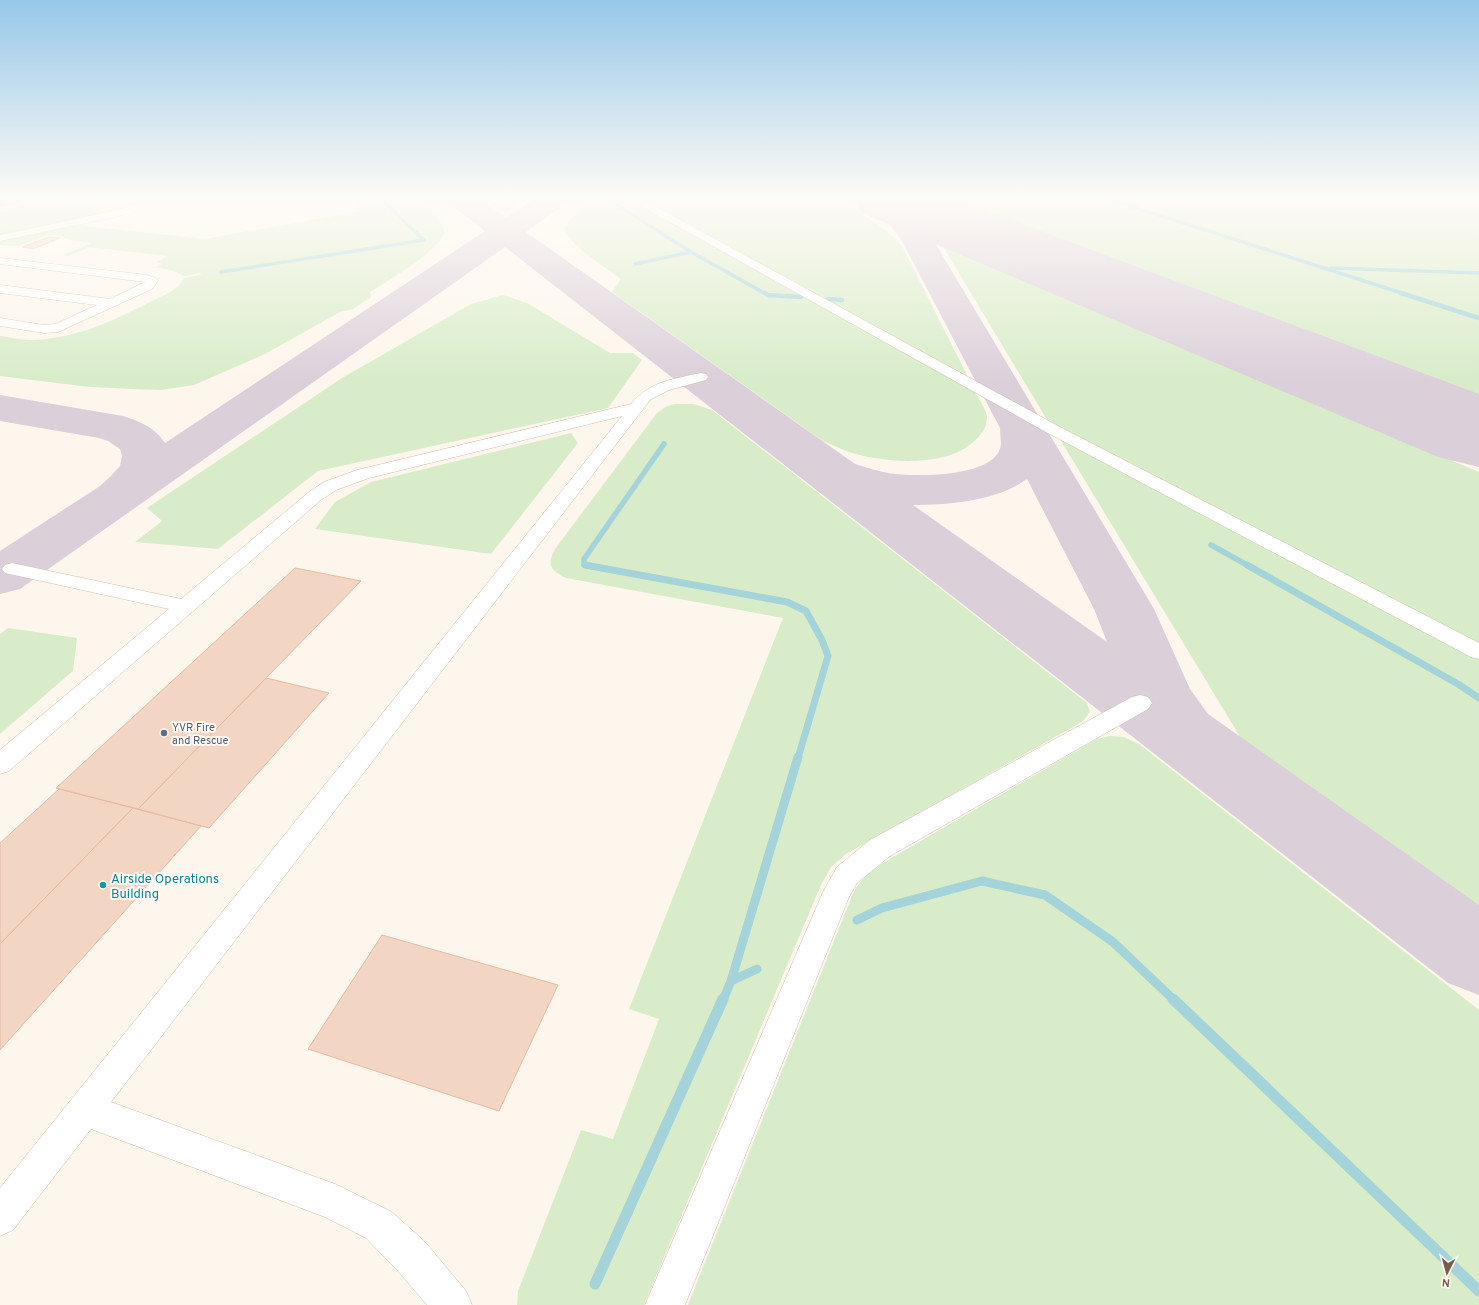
<svg xmlns="http://www.w3.org/2000/svg" width="1479" height="1305" viewBox="0 0 1479 1305" font-family="Overpass,sans-serif">
	<style>
		.green { fill: #d8ecc9 }
		.lines { fill: none; stroke-linecap: round; stroke-linejoin: round }
		.stream-far5 { stroke: #a5d3da; stroke-width: 3.5 }
		.stream-far4 { stroke: #a5d3da; stroke-width: 4.5 }
		.stream-far3 { stroke: #a5d3da; stroke-width: 5.5 }
		.stream-far2 { stroke: #a5d3da; stroke-width: 7 }
		.stream-far1 { stroke: #a5d3da; stroke-width: 9 }
		.stream { stroke: #a5d3da; stroke-width: 11 }
		.taxiway { fill: #dbcfda; fill-rule: evenodd }
		.runway { fill: #dbcfda; fill-rule: evenodd }
		.building { fill: #f3d5c3; stroke: #e6bba3 }
		.minor-casing { stroke: #d1beb0; stroke-width: 1 }
		.minor { fill: #fff; fill-rule: evenodd }
		.service-dot { fill: #5c6f8a; stroke: #fffaf3; stroke-width: 1.5 }
		.culture-dot { fill: #0f9aa8; stroke: #fffaf3; stroke-width: 1.5 }
		.labels { text-anchor: middle; stroke-width: 4; stroke-linejoin: round; paint-order: stroke }
		.service-label { font-size: 11px; fill: #4e5e75; stroke: #fffaf3; text-anchor: start }
		.near-culture-label { font-size: 13px; fill: #0d838f; stroke: #fffaf3; text-anchor: start }
	</style>
	<rect width="100%" height="100%" fill="#fdf6ec"/>
	<path class="green" d="M43 198H73L65 201 96 204 109 200 142 203 122 210 0 235V213Z
		M346 198H418C428 208 442 219 445 233 433 255 392 278 370 292L371 297 353 309 340 312 265 354 194 385 161 390 131 389 90 387 0 376V336C10 337 21 340 30 340 75 339 111 322 150 302 161 296 178 291 184 278L201 275 200 273 183 276 174 271 155 267 163 264 156 262 168 256 89 247 69 256 63 255 92 243 65 239 64 237 47 235 19 246 0 245V240L75 225 205 239 361 211Z
		M482 198H530C506 214 505 215 482 198Z
		M592 198H627L974 391C978 397 988 412 987 418 987 428 980 437 972 443 944 468 880 463 846 451 838 448 831 444 823 441L612 292 621 279C605 267 572 248 565 229L568 222Z
		M637 198H829L860 212 890 234 902 246 969 379Z
		M942 198H1479V397Z
		M942 245 1479 472V646L1049 423Z
		M503 295 527 303 610 353H633L642 360 608 408 318 471 218 549 135 542 162 521 147 508 342 378 471 304Z
		M674 404H694L712 410 1087 703 1090 712 1082 722 846 854 831 867 821 885 644 1305H517L518 1291 581 1130 613 1139 659 1019 629 1009 783 618 566 578C551 570 546 566 555 549L657 413 665 407Z
		M571 433 578 443 491 554 315 529 335 502 371 482Z
		M1058 436 1479 658V906L1470 901 1242 740Z
		M8 628 77 638 73 671 0 734V634Z
		M1110 736 1124 737 1139 744 1479 1010V1305H688L852 896C861 876 875 868 893 857L1097 739Z"/>
	<g class="lines">
		<path class="stream-far5" d="M1105 198 1405 294
			M611 201 691 252 766 294
			M635 264 691 252
			M1331 268 1479 273
			M221 272 424 240 380 198"/>
		<path class="stream-far4" d="M765 293 768 295 801 297
			M1401 293 1479 318
			M828 299 842 300"/>
		<path class="stream-far3" d="M1211 545 1249 566
			M591 566 584 565V559L664 444"/>
		<path class="stream-far2" d="M585 565 787 602 806 611 822 640 828 656 798 758
			M1247 565 1458 684 1479 698"/>
		<path class="stream-far1" d="M857 920 882 908 982 881 1045 895 1113 942 1174 1000
			M731 981 798 757
			M723 1000 731 981 757 969"/>
		<path class="stream" d="M1173 999 1479 1291
			M595 1284 723 999"/>
		<path class="taxiway" d="M0 198H20L16 204 0 208Z
			M446 198H479L506 218 536 198H569L565 204 526 232 855 464C866 467 877 471 888 473 912 477 990 478 1000 449 1002 444 1000 434 1000 428L902 241 890 225 861 204 857 198H890L910 213 932 238 1154 609 1190 689 1208 714 1479 905V995L1448 983 505 247 20 589 0 594V551L100 486 111 476 120 466 122 456 120 449 108 441 99 438 0 421V395L123 416C141 422 154 427 165 443L485 231 450 204ZM1027 479 1094 609 1107 642 913 505C949 505 997 501 1027 479Z"/>
		<path class="runway" d="M852 198H952L1479 394V467L1438 457 862 213Z"/>
	</g>
	<path class="building" d="M77 198H89L77 203 68 202Z
		M86 199 105 201 96 204 77 203Z
		M49 237 60 238 33 249 22 247Z
		M295 568 361 581 138 809 56 788Z
		M266 678 329 693 209 828 138 809Z
		M59 789 133 808 0 944V843Z
		M133 808 201 826 0 1050V944Z
		M382 935 558 985 499 1111 308 1049Z"/>
	<g class="lines">
		<g class="minor-casing">
			<path id="minor" d="M154 198H169L129 214 0 241V235L122 209Z
				M627 198H640L1058 426 1479 643V659L1471 657 1046 432Z
				M0 258 147 275 156 278 158 281 152 289 58 332 44 333 0 326V318L44 325 55 324 97 305 0 293V285L110 299 145 282 0 264Z
				M701 373 706 374 708 377 706 380 669 390 650 400 111 1102 335 1184 392 1212 426 1243 466 1291 472 1305H427L398 1271 366 1238 325 1217 91 1129 13 1230 0 1236V1188L622 416 369 478 336 490 321 500 9 771 0 774V750L169 609 5 573 2 569 5 565 12 563 181 599 309 492 324 482 357 470 631 404C650 381 674 379 701 373Z
				M1140 695 1148 697 1152 703 1148 709 890 856 857 883 849 897 685 1305H645L823 892 837 867 870 840 1132 697Z"/>
		</g>
		<use href="#minor" class="minor"/>
	</g>
	<linearGradient id="sky" x2="0" y2="1"><stop stop-color="#97c7e8"/><stop offset="0.52" stop-color="#fefbf6"/><stop offset="1" stop-color="#fefbf6" stop-opacity="0"/></linearGradient>
	<rect width="1479" height="381" fill="url(#sky)"/>
	<circle class="service-dot" cx="164" cy="733" r="4"/>
	<circle class="culture-dot" cx="103" cy="885" r="4"/>
	<g class="labels">
		<g class="service-label">
			<text x="172" y="731">YVR Fire<tspan x="172" dy="13">and Rescue</tspan></text>
		</g>
		<g class="near-culture-label">
			<text x="111" y="883">Airside Operations<tspan x="111" dy="15">Building</tspan></text>
		</g>
	</g>
	<g transform="translate(1447 1273) rotate(186)" stroke="#fffaf3" stroke-width="3" paint-order="stroke">
	<path d="M0-3L7 15L0 10L-7 15Z" fill="#7a5c4d"/>
	<text y="-6" font-size="11" font-weight="bold" text-anchor="middle" fill="#7a5c4d">N</text>
	</g>
</svg>
